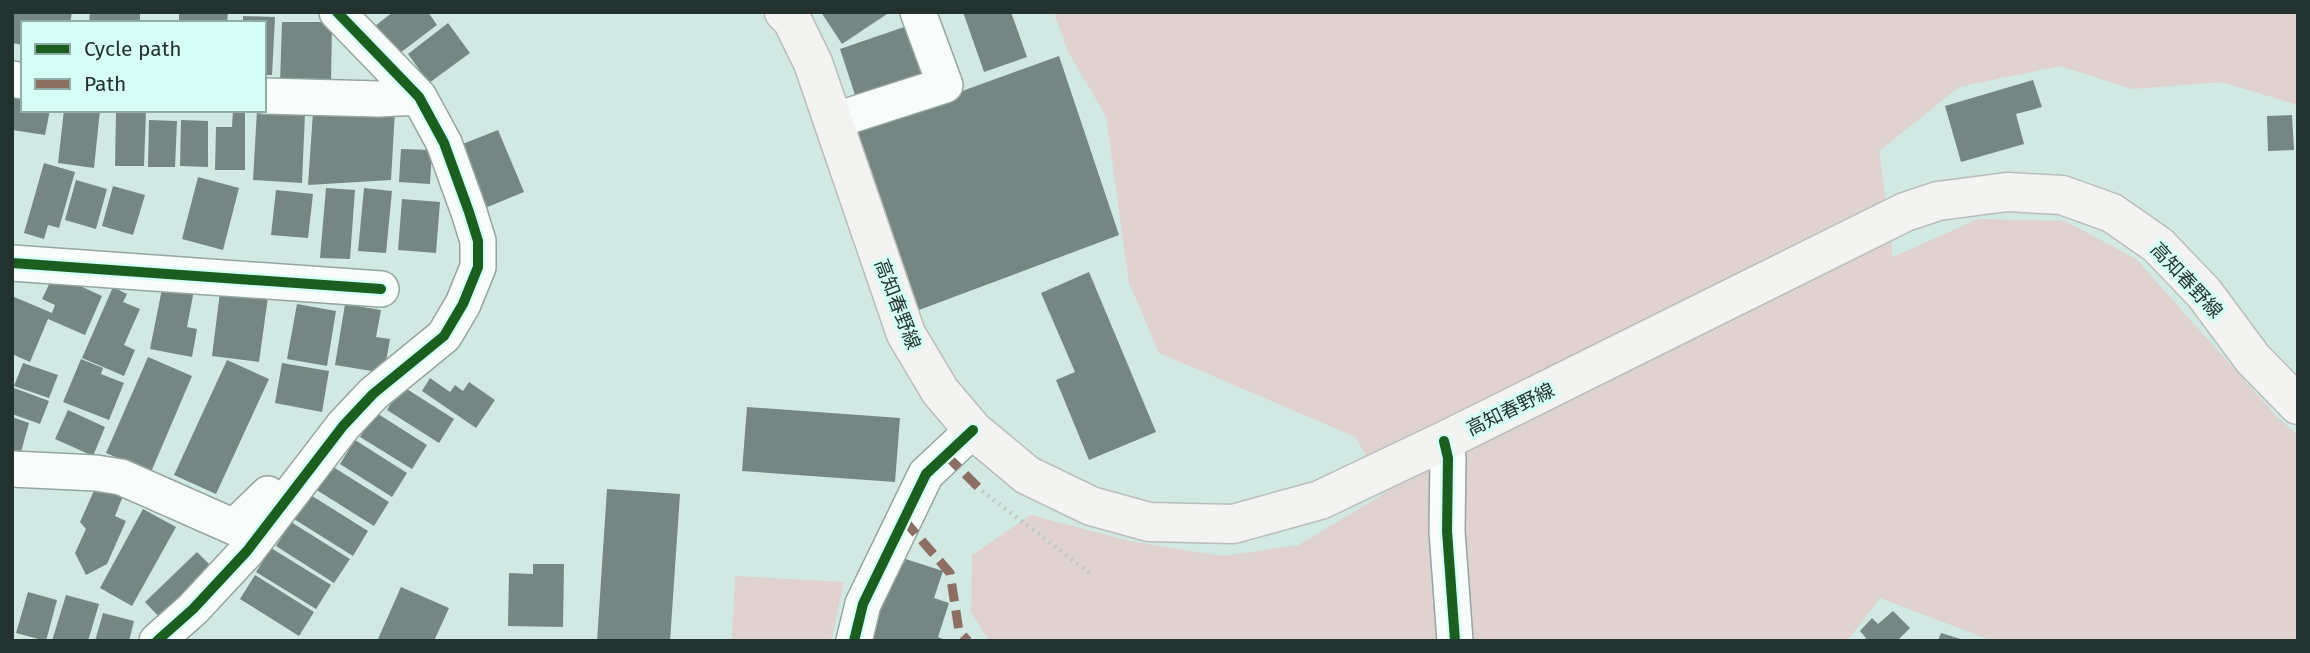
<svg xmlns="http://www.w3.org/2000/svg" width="2310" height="653" viewBox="0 0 2310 653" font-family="'Fira Sans','Noto Sans JP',sans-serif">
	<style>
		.green { fill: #e0d2cf }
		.building { fill: #768783 }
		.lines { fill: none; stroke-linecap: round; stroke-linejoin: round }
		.minor-casing { stroke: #94a5a2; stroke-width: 38 }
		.major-casing { stroke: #b8bdba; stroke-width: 41 }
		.path { stroke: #c0c7c6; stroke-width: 4.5; stroke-dasharray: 2 5; stroke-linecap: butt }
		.minor { stroke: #f8fcfb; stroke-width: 35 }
		.major { stroke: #f3f3f1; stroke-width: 38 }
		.quiet { stroke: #8d6e63; stroke-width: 9; stroke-dasharray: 18 9; stroke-linecap: butt }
		.cycleway-casing { stroke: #d7fdf7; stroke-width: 15 }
		.cycleway { stroke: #1b5e20; stroke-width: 10 }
		.labels { text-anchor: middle; stroke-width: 7; stroke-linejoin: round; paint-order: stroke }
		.street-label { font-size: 19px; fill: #23322f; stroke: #d7fdf7 }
	</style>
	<rect width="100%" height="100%" fill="#d2e8e3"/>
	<path class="green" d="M1054 12H2298V105L2222 82 2132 89 2060 66 1959 87 1879 151 1893 257 1978 219 2065 221 2136 259 2277 417 2298 435V641H1993L1880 598 1847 641H989L971 612 972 555 1031 515 1129 541 1223 556 1299 545 1388 491 1355 437 1159 353 1129 283 1106 116 1068 52Z
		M735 576 844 582 831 641H732Z"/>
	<path class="building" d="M12 12H72L70 23H23V45L12 43Z
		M90 12H140V23H89Z
		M179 12H228L227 23H179Z
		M393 12H428L437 25 396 56 375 26Z
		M821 12H890L842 44Z
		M963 12H1011L1027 57 984 72Z
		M243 16 275 17 272 75H264V23H243Z
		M282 22H332L331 84H280Z
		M448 23 470 53 429 83 408 54Z
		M913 24 932 79 858 104 840 49Z
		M1059 56 1119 235 919 310 855 130Z
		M2033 80 2042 107 2016 114 2024 144 1961 162 1945 106Z
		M23 96V110H50L45 135 12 130V97Z
		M64 110H100L94 168 58 163Z
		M116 110H146L144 166H115Z
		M233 110H245V170H215L216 127H232Z
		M257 110 305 113 302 183 253 180Z
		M395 110 391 180 308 185 313 112Z
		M2292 115 2294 150 2268 151 2267 116Z
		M149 120 177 121 175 167H148Z
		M181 120 208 121V167L180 166Z
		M498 130 524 192 485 208 460 145Z
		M401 149 432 150 430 184 399 182Z
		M44 163 75 172 59 228 48 225 44 239 24 233Z
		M198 177 239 188 223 250 182 239Z
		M76 180 107 189 96 229 65 220Z
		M113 186 145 195 133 235 102 226Z
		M326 188 355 190 350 259 320 258Z
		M364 188 392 191 386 253 358 251Z
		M276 190 313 194 308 238 271 235Z
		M402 199 440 202 436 253 398 250Z
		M1089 272 1156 432 1089 460 1056 380 1075 372 1041 293Z
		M54 274 102 296 85 335 48 319 30 362 12 354V296L52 313 55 305 42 299Z
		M164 279 195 285 187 327 197 329 192 357 150 349Z
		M113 287 127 294 123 302 140 309 124 345 135 350 124 376 82 358Z
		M220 292 268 297 259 362 212 356Z
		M297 304 336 311 327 366 287 359Z
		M345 304 381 310 376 337 390 339 384 373 335 365Z
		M148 357 192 376 151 472 106 453Z
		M81 359 103 368 101 374 124 383 109 420 63 402Z
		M227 360 269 379 216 494 174 475Z
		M23 363 58 375 49 398 14 386Z
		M282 363 329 371 322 412 275 403Z
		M430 378 450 392 455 385 463 391 469 382 495 400 476 428 422 391Z
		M402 386 454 419 439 443 387 410Z
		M14 388 49 401 40 424 12 414Z
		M747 407 900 418 895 482 742 471Z
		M68 410 105 427 93 456 55 439Z
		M375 412 427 445 412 469 360 437Z
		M12 417 29 423 21 452H12Z
		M355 440 407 473 392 497 340 464Z
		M330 465 389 502 374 526 315 489Z
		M97 484 123 496 115 516 126 521 107 564 86 575 75 553 86 529 80 522Z
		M607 489 680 494 670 641H597Z
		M309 494 368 531 353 556 294 519Z
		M143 509 176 527 132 606 100 588Z
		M291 522 350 559 334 583 276 546Z
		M271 548 331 585 316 609 256 572Z
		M197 552 213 568 161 619 145 602Z
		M893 555 943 571 934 598 949 603 938 637 948 641H866Z
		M533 564H564L563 627 508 626 509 573 533 574Z
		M255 575 314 612 299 636 240 599Z
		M401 587 449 608 434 641H382L378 639Z
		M28 592 57 600 46 641 16 633Z
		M66 595 99 604 88 641H52Z
		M1893 611 1910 628 1897 641H1863L1866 638 1860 631 1872 618 1878 624Z
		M103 613 134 621 129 641H95Z
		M1941 633 1964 640V641H1938Z"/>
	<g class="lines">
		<g class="minor-casing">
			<path id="minor" d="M12 79 23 81
				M264 96 379 99 419 97
				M833 121 945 85 918 12
				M12 263 381 289
				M1444 441 1448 458 1447 531 1455 641
				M12 469 96 473 121 477 234 527 268 494
				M157 641 193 609 247 551 343 426 373 394 444 336 463 304 478 267V241L469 212 444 143 419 97 337 12
				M854 641 863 604 926 474 973 430"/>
		</g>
		<g class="major-casing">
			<path id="major" d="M784 12 792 20 813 63 906 334 940 391 973 430 1027 475 1091 506 1149 522 1233 524 1320 500 1444 441 1905 212 1938 201 2007 192 2062 195 2112 213 2158 245 2204 293 2253 359 2298 405"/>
		</g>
		<path class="path" d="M982 491 1090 573"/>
		<use href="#minor" class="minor"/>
		<use href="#major" class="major"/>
		<path class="quiet" d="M946 455 982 491
			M904 520 950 573 959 631 968 641"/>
		<g class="cycleway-casing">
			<path id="cycleway" d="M12 263 381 289
				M1444 441 1448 458 1447 531 1455 641
				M157 641 193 609 247 551 343 426 373 394 444 336 463 304 478 267V241L469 212 444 143 419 97 337 12
				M854 641 863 604 926 474 973 430"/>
		</g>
		<use href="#cycleway" class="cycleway"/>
	</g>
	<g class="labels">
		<g class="street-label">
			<text transform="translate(2187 280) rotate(47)" y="7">高知春野線</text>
			<text transform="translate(898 304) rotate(69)" y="7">高知春野線</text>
			<text transform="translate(1510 409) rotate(-26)" y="7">高知春野線</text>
		</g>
	</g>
	<rect width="2310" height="653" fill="none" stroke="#23322f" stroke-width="28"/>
	<rect x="21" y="21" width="245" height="91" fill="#d7fdf7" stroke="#8faca7" stroke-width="2"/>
	<rect x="35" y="44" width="35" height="10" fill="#1b5e20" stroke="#8faca7" stroke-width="2"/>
	<text x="84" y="56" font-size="21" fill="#23322f">Cycle path</text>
	<rect x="35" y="79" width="35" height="10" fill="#8d6e63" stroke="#8faca7" stroke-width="2"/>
	<text x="84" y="91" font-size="21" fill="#23322f">Path</text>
</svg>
